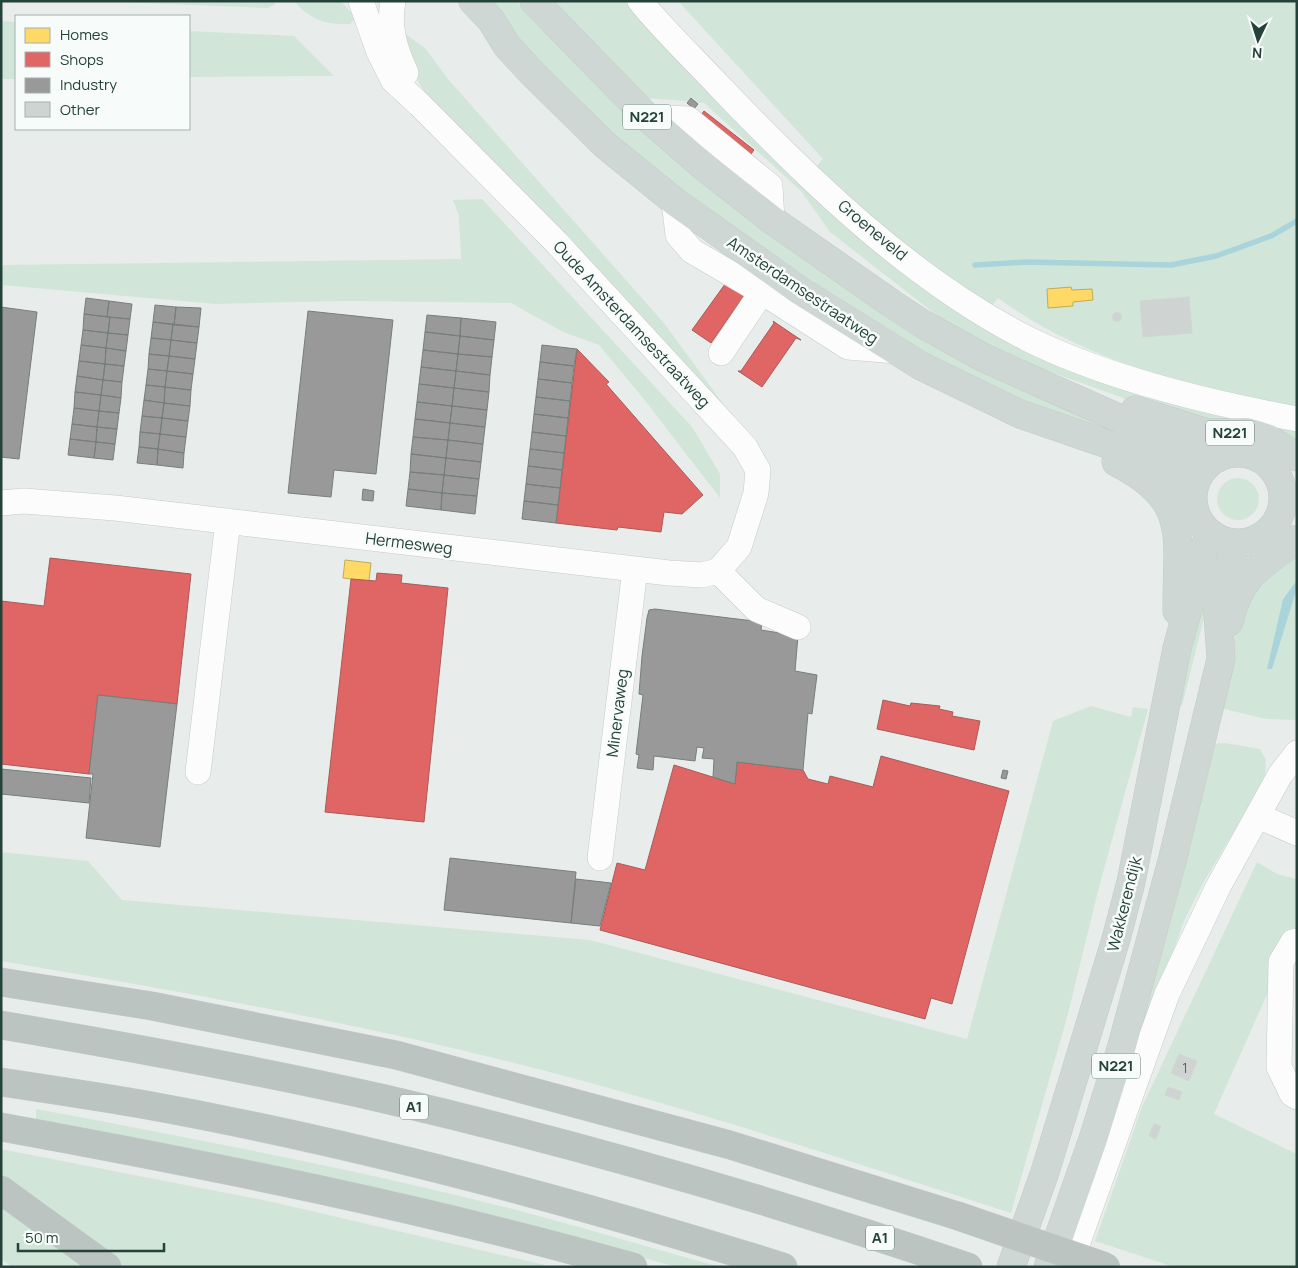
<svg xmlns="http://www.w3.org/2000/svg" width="1298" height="1268" viewBox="0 0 1298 1268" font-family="Manrope,sans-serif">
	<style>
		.green { fill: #d1e6d8 }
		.water { fill: #a9d4db }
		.homes { fill: #ffd966; stroke: #bdac59 }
		.shops { fill: #e06666; stroke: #a85b59 }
		.industry { fill: #999; stroke: #767f7c }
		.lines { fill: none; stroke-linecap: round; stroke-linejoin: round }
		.stream { stroke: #a9d4db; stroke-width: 5.5 }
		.building { fill: #cfd4d2; stroke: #d1d6d4 }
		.minor-casing { stroke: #c5cac8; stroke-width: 26 }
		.major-casing { stroke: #c3ccc9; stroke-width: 29 }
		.highway-casing { stroke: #c3ccc9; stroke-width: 29 }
		.minor { stroke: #fcfcfc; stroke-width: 25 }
		.major { stroke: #cfd7d5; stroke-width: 28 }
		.highway { stroke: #bcc4c2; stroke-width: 28 }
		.highway-bridge-casing { stroke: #c3ccc9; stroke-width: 29; stroke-linecap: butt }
		.highway-bridge { stroke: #bcc4c2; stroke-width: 28 }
		.labels { text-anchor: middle; stroke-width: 5; stroke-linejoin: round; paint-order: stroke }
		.number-label { font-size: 14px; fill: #506761 }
		.shield { fill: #f7fbf9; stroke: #637a73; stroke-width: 1 }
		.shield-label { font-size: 15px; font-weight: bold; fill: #24423a }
		.street-label { font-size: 16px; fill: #24423a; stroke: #f7fbf9 }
	</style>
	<rect width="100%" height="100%" fill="#e8edeb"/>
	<path class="green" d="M92 1H276L274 5 268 8Z
		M294 1H340L356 17 350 24C326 25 310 20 294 1Z
		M490 1H516L618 106 808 257 1127 428 1122 441 1027 405 884 333 676 189 616 137 509 33Z
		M552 1H624L697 77 981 324 1297 423V445L1162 412 1037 367 961 334 830 232 801 191 704 103H699L692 97 687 101 643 98Z
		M678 1H1297V406C1193 388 1084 361 998 298L989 309 930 266 813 170 823 159Z
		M1 21 16 22V79H1Z
		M400 30 425 48 448 79 664 323 730 413 431 104 419 83Z
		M189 31 294 36 334 76 189 77Z
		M482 199 693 428 720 474V498L643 398 599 345 563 332 511 303 348 301 215 304 1 285V265L461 259 459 216 453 200Z
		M1217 499a21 21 0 1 1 42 0a21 21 0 1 1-42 0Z
		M1297 550V580L1283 599 1280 615 1297 588V720L1266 719 1216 707 1244 599Z
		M1204 570 1215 574 1182 706 1175 704Z
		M1091 706 1131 717 1133 707 1148 709 1098 891 1068 1014 1011 1213C845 1160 679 1104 510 1062 342 1020 172 990 1 961V852L88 861 122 900 590 940 967 1039 1053 721Z
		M1225 743 1260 749 1266 760 1265 779 1202 885 1184 921 1123 1093 1144 983 1168 931 1192 840 1208 744Z
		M1257 862 1277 874 1297 879V927L1214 1114 1297 1154V1267H1174L1095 1241 1142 1107Z
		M36 1109C196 1139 355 1169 513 1209 582 1227 651 1248 720 1267H677L507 1221 36 1121Z
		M1 1149 268 1201 545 1265 540 1267H120L1 1180Z
		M1 1207 85 1267H12L1 1259Z"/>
	<path class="water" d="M1297 580V588L1272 669H1267L1283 599Z"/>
	<path class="homes" d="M1071 287 1072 290 1092 289 1093 300 1073 302V306L1048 308 1047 289Z
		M345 560 371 563 369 581 343 578Z"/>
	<path class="shops" d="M704 111 754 150 736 174 686 135Z
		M728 280 746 293 711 343 692 330Z
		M773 321 801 340 796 338 762 387 738 371H741L756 349 774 323Z
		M577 349 609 382 606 384 703 495 682 514 664 512 661 532 618 527 617 530 556 523Z
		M50 558 191 574 177 704 98 695 89 774 1 764V601L44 606Z
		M377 573 402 575 401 583 448 588 424 822 325 812 351 579 376 581Z
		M883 700 910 706 911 703 940 706 939 709 953 712 952 716 980 721 974 750 877 729Z
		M881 756 1009 791 952 1004 931 998 925 1019 600 930 617 863 645 870 674 765 735 784 737 762 803 770 808 779 828 784 830 776 873 787Z"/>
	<path class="industry" d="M691 98 698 104 694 109 687 103Z
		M86 298 109 301 107 317 84 314Z
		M109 301 132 304 130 319 107 317Z
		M155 305 176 307 174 325 153 322Z
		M1 307 37 312 19 459 1 457Z
		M176 307 201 308 199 327 174 325Z
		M308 311 393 320 376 474 334 470 331 497 288 493Z
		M84 314 110 317 108 333 83 330Z
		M427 315 461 318 460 336 425 332Z
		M110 317 130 319 128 335 108 333Z
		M461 318 496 322 494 340 460 336Z
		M153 322 173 324 171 340 151 338Z
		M173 324 199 327 197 343 171 340Z
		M83 330 108 333 106 348 81 345Z
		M425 332 460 336 458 354 423 350Z
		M108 333 128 335 126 351 106 348Z
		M460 336 494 340 492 357 458 354Z
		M151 338 171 340 169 356 149 354Z
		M171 340 197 343 195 359 169 356Z
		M81 345 106 348 105 364 79 361Z
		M542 345 577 349 574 366 540 362Z
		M106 348 126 351 124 366 105 364Z
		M423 350 458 354 456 371 421 367Z
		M149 354 169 356 167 371 148 369Z
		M458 354 492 357 490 375 456 371Z
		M169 356 195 359 193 374 167 371Z
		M79 361 105 364 103 380 77 376Z
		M540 362 574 366 572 383 538 379Z
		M105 364 124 366 122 382 103 380Z
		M421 367 456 371 454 388 419 384Z
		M148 369 167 371 165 387 146 385Z
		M167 371 193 374 191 390 165 387Z
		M456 371 490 375 489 392 454 388Z
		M77 376 103 380 101 395 75 392Z
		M538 379 572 383 570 401 536 397Z
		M103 380 122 382 121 398 101 395Z
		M419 384 454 388 452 406 417 402Z
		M146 385 165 387 164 403 144 400Z
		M165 387 191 390 190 406 164 403Z
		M454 388 489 392 487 410 452 406Z
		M75 392 101 395 99 411 74 408Z
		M101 395 121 398 119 413 99 411Z
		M536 397 570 401 568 418 534 414Z
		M144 400 164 403 162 418 142 416Z
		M417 402 452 406 450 423 415 419Z
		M164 403 190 406 188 421 162 418Z
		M452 406 487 410 485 427 450 423Z
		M74 408 99 411 97 427 72 424Z
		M99 411 119 413 117 429 97 427Z
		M534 414 568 418 566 436 532 432Z
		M142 416 162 418 160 434 140 432Z
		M162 418 188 421 186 437 160 434Z
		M415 419 450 423 448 440 413 437Z
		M450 423 485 427 483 444 448 440Z
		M72 424 97 427 96 442 70 439Z
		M97 427 117 429 115 444 96 442Z
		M140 432 160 434 158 449 139 447Z
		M532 432 566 436 564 453 530 449Z
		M160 434 186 437 184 453 158 449Z
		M413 437 448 440 446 458 411 454Z
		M70 439 96 442 94 458 68 455Z
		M448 440 483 444 481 462 446 458Z
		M96 442 115 444 113 460 94 458Z
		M139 447 158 449 157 465 137 463Z
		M158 449 184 453 183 468 157 465Z
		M530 449 564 453 562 470 528 466Z
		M411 454 446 458 444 475 410 472Z
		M446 458 481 462 479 479 444 475Z
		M528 466 562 470 560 488 526 484Z
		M410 472 444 475 442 493 408 489Z
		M444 475 479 479 477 496 442 493Z
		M526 484 560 488 558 505 524 501Z
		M363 489 374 491 373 501 362 500Z
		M408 489 442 493 441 510 406 506Z
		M442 493 477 496 475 514 441 510Z
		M524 501 558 505 556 523 522 519Z
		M655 609 762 622 761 630 798 636 795 671 817 675 812 714 808 713 803 770 737 762 735 784 713 777 714 759 702 758 704 748 697 747 695 761 654 756 653 770 637 768 639 755 636 754 643 695 639 694 642 656 647 618 649 610Z
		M98 695 177 704 160 847 86 838 93 774H89Z
		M1 769 91 778 89 803 1 794Z
		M1003 770 1008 771 1006 779 1001 778Z
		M450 858 576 872 571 923 444 910Z
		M576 879 611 883 600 926 571 923Z"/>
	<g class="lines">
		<path class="stream" d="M975 265 1025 262 1171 265 1216 256 1271 236 1297 221"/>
	</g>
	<path class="building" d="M1189 297 1192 333 1143 337 1140 301Z
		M1112.5 317a4.5 4.5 0 1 1 9 0a4.5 4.5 0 1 1-9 0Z
		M1179 1054 1197 1061 1189 1081 1171 1073Z
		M1168 1087 1182 1092 1179 1100 1165 1095Z
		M1154 1124 1161 1126 1156 1139 1149 1136Z"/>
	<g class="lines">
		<g class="minor-casing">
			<path id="minor" d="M361 1 379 52 393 80 420 105 556 242 745 447 758 470 756 493 739 547 718 571
				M393 1C388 28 395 49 406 73
				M640 1C665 32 695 60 722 89 811 182 912 280 1028 339 1107 378 1210 403 1297 419
				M647 117 688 119 770 186 772 220
				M674 201 678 235 692 251 762 292 848 347 896 351
				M721 353 762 292
				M1 503 24 501 115 508 669 573 702 575 718 571 756 609 798 627
				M198 772 228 521
				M1258 816 1297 833
				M600 858 635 569
				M1297 941 1293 942 1281 962 1279 1067 1292 1094 1297 1097
				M1069 1267 1167 994 1218 887 1280 775 1297 753"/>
		</g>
		<g class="major-casing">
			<path id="major" d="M473 1 491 20 507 46 532 73 605 145 674 201 799 290 921 366 1020 414 1142 456 1167 469 1193 489
				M534 1 647 117 702 165 772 220 891 303 923 324 984 358 1150 432 1184 451 1198 457 1216 459
				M1135 410 1208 433 1246 432 1257 435 1269 439 1297 457
				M1193 498a45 45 0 1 1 90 0a45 45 0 1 1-90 0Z
				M1116 462C1193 501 1176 538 1177 611
				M1229 622C1240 574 1260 567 1297 539
				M1011 1267 1045 1172 1116 939 1131 882 1177 648 1209 533
				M1048 1267 1093 1139 1121 1049 1172 861 1221 659 1217 601 1237 543"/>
		</g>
		<g class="highway-casing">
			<path id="highway" d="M1 982 152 1006 396 1055 730 1145 958 1216
				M1 1025C130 1047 258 1070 385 1099 582 1145 777 1202 968 1267
				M1 1082C48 1089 95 1096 141 1104 358 1143 573 1201 783 1267
				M1 1127C214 1166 425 1208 633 1267
				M1 1190 107 1267"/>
		</g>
		<use href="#minor" class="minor"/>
		<use href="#major" class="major"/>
		<use href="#highway" class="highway"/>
		<g class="highway-bridge-casing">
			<path id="highway-bridge" d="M958 1216 1106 1267"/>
		</g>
		<use href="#highway-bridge" class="highway-bridge"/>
	</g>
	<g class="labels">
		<g class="number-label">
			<text x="1185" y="1073">1</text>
		</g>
		<g class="shield">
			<rect x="623" y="104.5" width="48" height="25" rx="4"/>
			<rect x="1206" y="420.5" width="48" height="25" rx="4"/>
			<rect x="1092" y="1053.5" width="48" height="25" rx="4"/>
			<rect x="400" y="1094.5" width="28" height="25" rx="4"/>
			<rect x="866" y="1225.5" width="28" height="25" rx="4"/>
		</g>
		<g class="shield-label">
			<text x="647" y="122">N221</text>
			<text x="1230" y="438">N221</text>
			<text x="1116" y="1071">N221</text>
			<text x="414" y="1112">A1</text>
			<text x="880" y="1243">A1</text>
		</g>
		<g class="street-label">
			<text transform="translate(873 230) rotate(40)" y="6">Groeneveld</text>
			<text transform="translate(803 290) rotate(34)" y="6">Amsterdamsestraatweg</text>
			<text transform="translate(632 324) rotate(47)" y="6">Oude Amsterdamsestraatweg</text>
			<text transform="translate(409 543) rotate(7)" y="6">Hermesweg</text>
			<text transform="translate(617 713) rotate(-83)" y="6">Minervaweg</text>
			<text transform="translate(1124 904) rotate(-76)" y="6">Wakkerendijk</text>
		</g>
	</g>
	<rect width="1298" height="1268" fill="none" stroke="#24423a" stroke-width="5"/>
	<rect x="15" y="15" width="175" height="115" fill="#f7fbf9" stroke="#a3b1ad"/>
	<rect x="25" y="28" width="25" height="15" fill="#ffd966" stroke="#a3b1ad"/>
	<text x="60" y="40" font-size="15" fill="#24423a">Homes</text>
	<rect x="25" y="52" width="25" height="15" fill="#e06666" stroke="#a3b1ad"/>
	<text x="60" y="65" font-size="15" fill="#24423a">Shops</text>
	<rect x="25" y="78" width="25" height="15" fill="#999999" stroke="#a3b1ad"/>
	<text x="60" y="90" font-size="15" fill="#24423a">Industry</text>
	<rect x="25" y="102" width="25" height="15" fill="#cfd4d2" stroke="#a3b1ad"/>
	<text x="60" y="115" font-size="15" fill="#24423a">Other</text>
	<g transform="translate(1258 40) rotate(184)" stroke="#f7fbf9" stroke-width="4" paint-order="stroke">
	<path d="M0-4L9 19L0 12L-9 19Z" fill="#24423a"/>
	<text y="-8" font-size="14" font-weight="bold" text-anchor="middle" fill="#24423a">N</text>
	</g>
	<path d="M18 1243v8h146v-8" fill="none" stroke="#24423a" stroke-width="2.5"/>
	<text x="25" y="1243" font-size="15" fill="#24423a" stroke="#f7fbf9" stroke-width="4" paint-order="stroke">50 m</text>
</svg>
